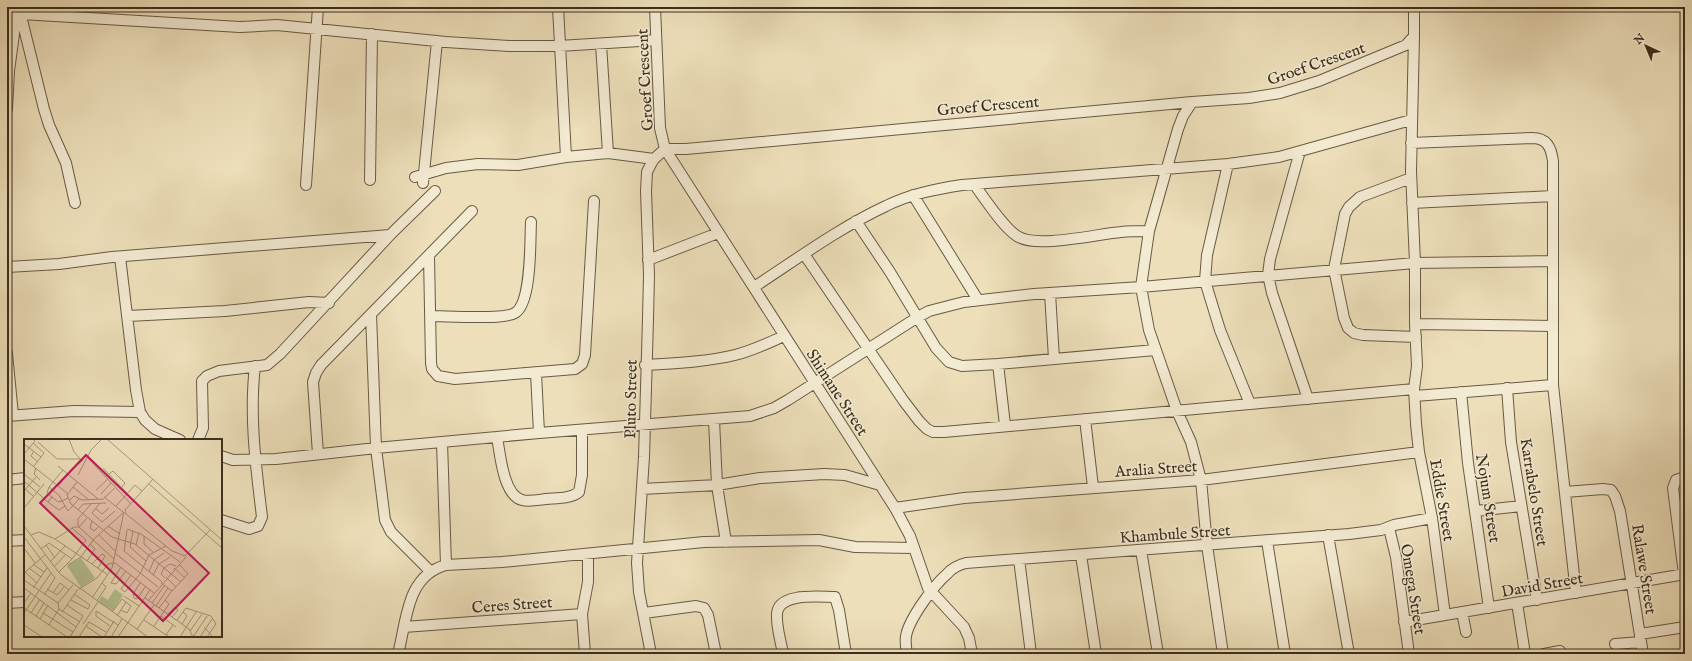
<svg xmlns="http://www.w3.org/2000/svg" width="1692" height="661" viewBox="0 0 1692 661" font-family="'IM FELL English',serif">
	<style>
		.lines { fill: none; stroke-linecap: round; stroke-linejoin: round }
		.minor-casing { stroke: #685a44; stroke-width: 12 }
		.minor { stroke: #f3ead2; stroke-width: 10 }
		.labels { text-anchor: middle; stroke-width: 3; stroke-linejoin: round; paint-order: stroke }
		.street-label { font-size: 16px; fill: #3c2e1d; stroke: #f3ead2 }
		.inset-road { fill: none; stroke: #a6987b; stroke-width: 1 }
		.view { fill: #c2185b; fill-opacity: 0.15; stroke: #c2185b; stroke-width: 2 }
		.inset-edge { fill: none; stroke: #3c2e1d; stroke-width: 2 }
	</style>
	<rect width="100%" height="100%" fill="#eddfba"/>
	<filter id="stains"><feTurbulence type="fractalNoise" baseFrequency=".005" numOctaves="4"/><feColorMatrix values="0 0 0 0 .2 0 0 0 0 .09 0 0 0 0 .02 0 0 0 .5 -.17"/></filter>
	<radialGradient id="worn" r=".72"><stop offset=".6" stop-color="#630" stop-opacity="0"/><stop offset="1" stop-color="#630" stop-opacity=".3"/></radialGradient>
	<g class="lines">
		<g class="minor-casing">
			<path id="minor" d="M558 7 566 157
				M655 7 660 128 665 149H686L1192 102 1249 98 1280 93 1319 81 1406 45 1414 36V7
				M19 8 44 109 49 125 66 163 75 203
				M21 14 240 27 277 25 446 42 509 46H559L656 40
				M1414 36 1411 171 1415 263V324L1417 366 1414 389 1416 424 1419 452 1432 518 1445 615
				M601 44 608 153
				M1192 102 1183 116 1178 129 1149 231 1141 287 1149 330 1177 411 1191 442 1201 480 1207 545 1223 654
				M7 109 9 71 14 34 16 7
				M1411 143 1532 138C1547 138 1551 147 1553 161V385
				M1300 151 1270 259 1268 275 1272 293 1308 399
				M1228 164 1207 255 1205 281 1220 330 1250 404
				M415 177 446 168 478 164 518 165 566 157 608 153 654 159
				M1411 178 1360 197 1349 207 1345 214 1334 269 1344 318 1348 328 1354 333 1363 335 1416 337
				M370 180 372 34
				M423 183 437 41
				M974 184C985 199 1003 227 1017 236 1036 249 1097 234 1121 232 1130 231 1139 231 1149 231
				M306 185 318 7
				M913 195 978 300
				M1412 203 1553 196
				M856 221 890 272 936 348 949 362 962 366 998 364 1155 350
				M804 254 903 400 919 421 927 429 933 432H944L1414 389
				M429 256 431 363 432 369 438 376 455 379 575 369 582 364 585 355 594 201
				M120 257 136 390 140 412 145 420 155 429 180 440
				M648 260 718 233
				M7 267 59 264 112 257 390 235
				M754 287C797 259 839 228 886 206 910 194 936 189 962 185L1228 164 1279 157 1411 120
				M1050 293 1054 359
				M371 314 376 448 385 520 391 532 430 571
				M128 316 225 311 309 302 329 303
				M430 316C448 316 503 320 515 313 532 303 530 240 531 222
				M1415 324 1553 326
				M7 353 13 415
				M998 364 1005 425
				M645 365C675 363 706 362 735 355 752 351 768 343 784 336
				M536 373 539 433
				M1507 388 1511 442 1537 600
				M1461 392 1468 463 1489 608
				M1415 396 1553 385 1576 593
				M7 416 74 411 140 412
				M1085 419 1093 487
				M714 420 717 485 726 542
				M497 437C500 453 503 495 522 500 529 502 538 500 546 499 557 498 570 499 579 492L582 475V430
				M198 440 203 428 202 381 207 376 219 371 267 365 280 354 390 235 435 191
				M318 454 313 382 316 373 321 365 472 211
				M221 456 233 460 276 459 376 448 539 433 750 416 774 408 788 400 918 317 929 311 964 302 1034 294 1141 287 1415 263 1553 261
				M7 480 25 478
				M642 489 717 485 760 478 824 474 845 475 880 485
				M1565 492 1603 489 1611 490 1615 496 1620 511 1643 654
				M895 508 964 498 1201 480 1419 452
				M1476 511 1521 506
				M221 520 249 529 258 526 262 517C256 467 249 416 255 366
				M1389 528 1396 557 1409 654
				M1328 535 1349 654
				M7 541 25 540
				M1267 541 1285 654
				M1141 550 1158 654
				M1081 555 1096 654
				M1019 559 1031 654
				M446 565 502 562 704 542 819 540 855 547 914 548
				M1684 574 1673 488 1676 480 1685 477
				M7 603 25 602
				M1517 603 1525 654
				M1462 612 1466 632
				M644 613 696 606 704 608 708 615 716 654
				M582 614 588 582V554
				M1404 622 1685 574
				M404 627 582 614 585 654
				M1640 634 1685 627
				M1615 644 1641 642
				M398 654C407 620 406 576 446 565L442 442
				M651 654 639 592 637 563 644 457 648 319 649 275 646 191 647 172 651 164 654 159 665 149 895 508 910 536 928 588 964 627 969 638 972 654
				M783 654C781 641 776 627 777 614 778 592 820 597 835 597L839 610 846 654
				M907 654C906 648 905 642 906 636 909 619 934 585 947 574 952 568 958 565 966 563L1349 534 1381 530 1394 525 1432 518
				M1544 654 1560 651"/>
		</g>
		<use href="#minor" class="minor"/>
	</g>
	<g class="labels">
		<g class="street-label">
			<text transform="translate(1316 63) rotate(-19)" y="6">Groef Crescent</text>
			<text transform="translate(644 80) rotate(-93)" y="6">Groef Crescent</text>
			<text transform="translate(988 105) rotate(-5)" y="6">Groef Crescent</text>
			<text transform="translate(838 392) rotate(57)" y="6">Shimane Street</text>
			<text transform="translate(630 399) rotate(-89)" y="6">Pluto Street</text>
			<text transform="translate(1156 468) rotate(-4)" y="6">Aralia Street</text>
			<text transform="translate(1535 492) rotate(81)" y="6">Karrabelo Street</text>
			<text transform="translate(1489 498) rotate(81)" y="6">Nojum Street</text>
			<text transform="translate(1443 500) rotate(80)" y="6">Eddie Street</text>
			<text transform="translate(1175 533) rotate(-4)" y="6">Khambule Street</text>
			<text transform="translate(1645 569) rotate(81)" y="6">Ralawe Street</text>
			<text transform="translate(1542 584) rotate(-10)" y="6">David Street</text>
			<text transform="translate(1414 589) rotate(81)" y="6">Omega Street</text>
			<text transform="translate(512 604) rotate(-4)" y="6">Ceres Street</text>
		</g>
	</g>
	<g transform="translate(24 439)">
		<rect width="198" height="198" fill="#eddfba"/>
		<path d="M91 150 99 156 89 172 74 163 78 157 84 161Z" fill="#b5c291"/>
		<path d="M57 119 71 139 57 148 43 127Z" fill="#b5c291"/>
		<path class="inset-road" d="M45 0 50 13 58 22M83 0 198 101M14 3 33 20H56M9 4 20 14 10 27M0 5 17 18M10 12 7 17 14 23M0 15 11 2 9 0M63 18 107 65M0 20 29 43 25 48M34 27 74 60M12 29 10 35 16 41M79 29 103 54M39 31 29 43 44 55M47 31 59 21M0 35 16 48M85 35 89 32 101 44 98 48M54 36 67 11 78 0M129 40 101 71 102 75 148 112 161 117 186 91M0 42 24 63 28 58M53 43 43 56 47 65 88 98 111 105 157 143M125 45 198 109M34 47 44 35M25 48 35 56 38 62 34 63 23 54ZM49 48 65 61M0 49 9 57M72 51 84 40M0 52 12 38M77 55 87 44M80 58 99 73M44 59 38 62 44 72 55 60M80 59 91 49M45 62 50 57 58 61 80 60M24 63 35 71 41 67M76 64 68 74 78 83 91 72M92 67 111 46 118 52M0 69 20 45M71 69 78 75 85 69M54 71 59 65 82 64M68 82 66 89 70 92 74 88M0 87 36 135 124 198M54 87V80L67 65M84 87 96 95M55 88 90 120M48 89 62 101 48 120M103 90 117 95 156 123M103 91 100 112 138 143M109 92 106 108 122 122M7 96 15 93 31 100 84 136M75 96 92 113M120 97V105L129 113M0 98 31 139 20 156M31 100 50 88H55L63 79M22 106 31 119M112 106 115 94M0 109 11 124M17 110 25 104 48 120 35 133M92 115 134 148M57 118 69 101 100 73M63 122 71 110 66 105M26 123 41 107M9 125 20 133M68 125 78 115 81 117 74 129M44 126 57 118M30 128 42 115M97 128 87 144 92 145 102 132M5 129 17 138M150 129 161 139M1 133 13 144M125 133 130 121 140 114M0 134 21 116M107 136 97 150 101 153 116 135 125 116 142 107M129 136 135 125 146 118M142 138 152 148M141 139 137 135 140 129 146 125 152 127M0 141 34 164M116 144 109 155 110 159 113 160 121 148M0 149 52 188M9 149 23 129M23 150 33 156 40 148M55 150 73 139 84 125 91 124 130 154M148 152 164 135 155 125M29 154 36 144 45 151M100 157 115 167M68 159 88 129 100 73M121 159 165 190 169 198M47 161 64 170 66 166 50 155M73 162 82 148 78 144M124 162 162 118M0 164 7 154M34 164 35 170 56 183M34 164 49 146M128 164 141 146M43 166 59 177 46 198M132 167 144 149M0 169 43 198M135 169 148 152 137 144M39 172 54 150M88 173 98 160 107 167 103 174 97 171M0 174 27 134M7 174 16 160M19 174 49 193M144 175 151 168 154 171 148 178M12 177 20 164M93 177 102 163M137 177 152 188M16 180 24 166M120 181 145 198M153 181 162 169 187 177 192 185 183 198M59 185 74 163M158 185 163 177 159 173M0 186 18 198M25 186 35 170M86 187 72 177V172L94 186M130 187 145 165 141 161M180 188 189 198M113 190 130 166M166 192 178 175M142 196 149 186M55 198 62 187M78 198 62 187 65 183 82 193M80 198 90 182M87 198 98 180M94 198 126 151M156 198 172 173M169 198 183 177M176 198 188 180"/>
		<path class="view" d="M62 16 185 134 139 182 16 64Z"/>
		<rect width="198" height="198" class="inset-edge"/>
	</g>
	<rect width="1692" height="661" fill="none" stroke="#eddfba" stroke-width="24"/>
	<rect x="8" y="8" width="1676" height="645" fill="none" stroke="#3c2e1d" stroke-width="2"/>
	<rect x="12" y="12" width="1668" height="637" fill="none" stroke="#3c2e1d"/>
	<g transform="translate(1646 46) rotate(316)" stroke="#f3ead2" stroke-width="3" paint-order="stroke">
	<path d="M0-3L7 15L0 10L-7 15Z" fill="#3c2e1d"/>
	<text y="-6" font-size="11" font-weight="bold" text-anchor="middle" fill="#3c2e1d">N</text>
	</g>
	<rect width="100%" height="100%" filter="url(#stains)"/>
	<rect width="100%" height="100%" fill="url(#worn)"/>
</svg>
